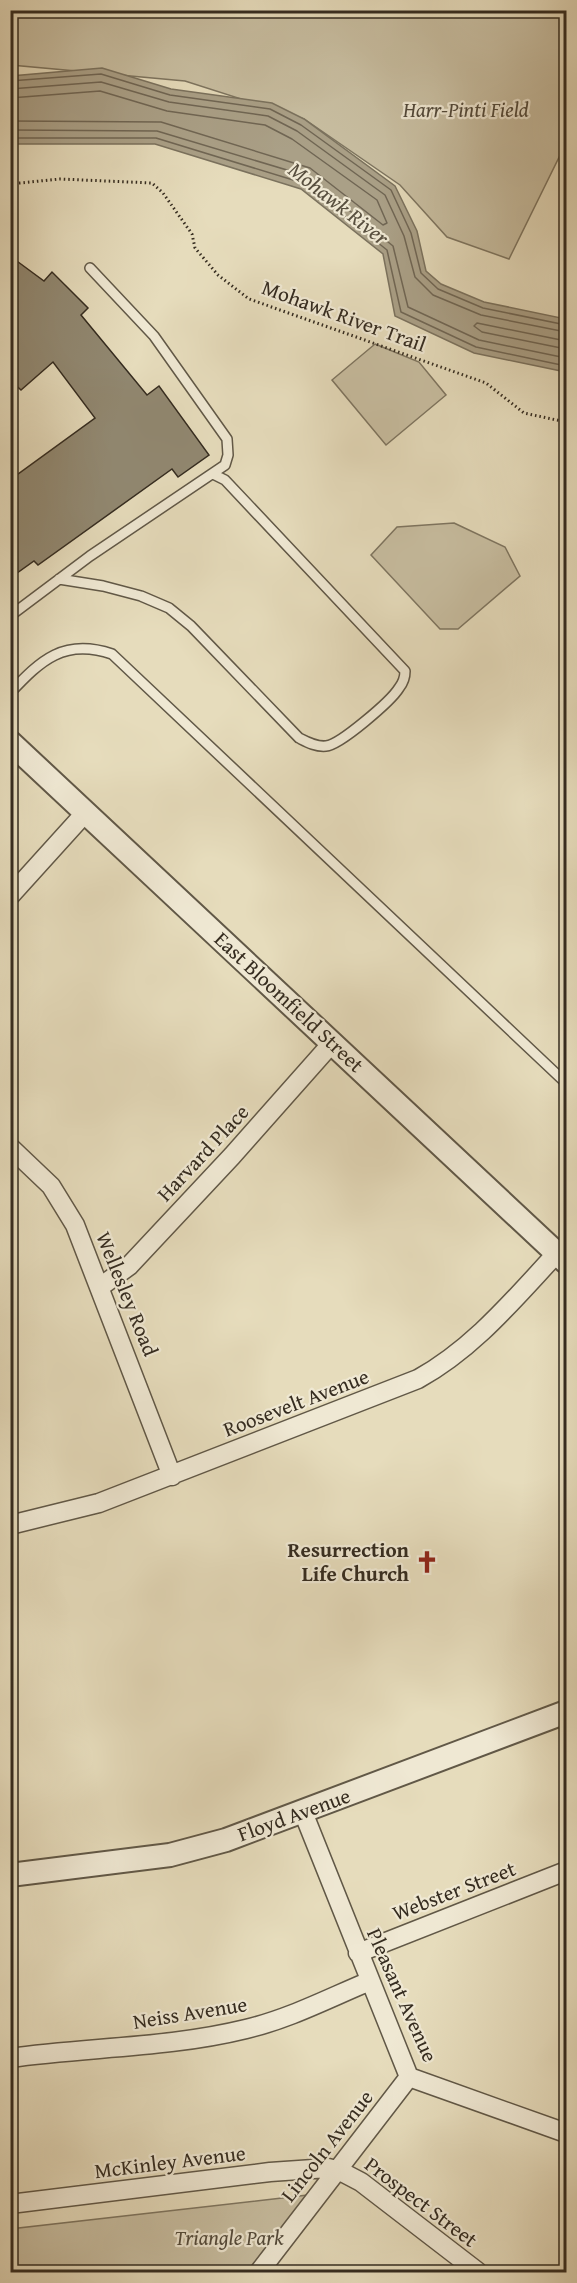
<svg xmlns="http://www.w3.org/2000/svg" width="577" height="2283" viewBox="0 0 577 2283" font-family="'Gentium Book Plus',serif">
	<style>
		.green { fill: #c8bea1; stroke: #7e7560; stroke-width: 1.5 }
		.water { fill: #aaa087; stroke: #7b725e; stroke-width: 1.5 }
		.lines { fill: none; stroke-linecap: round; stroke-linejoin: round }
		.shore { stroke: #706654; stroke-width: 1.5 }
		.building { fill: #918871; stroke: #352c20; stroke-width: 1.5 }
		.service-casing { stroke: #615847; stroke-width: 12 }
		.minor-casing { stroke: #615847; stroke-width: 21 }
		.tertiary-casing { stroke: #615847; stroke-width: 26 }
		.path { stroke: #352c20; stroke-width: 3; stroke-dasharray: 1.5 3; stroke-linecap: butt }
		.service { stroke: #efe8d3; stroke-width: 9 }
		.minor { stroke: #efe8d3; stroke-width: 18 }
		.tertiary { stroke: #efe8d3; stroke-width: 22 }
		.labels { text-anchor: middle; stroke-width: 4.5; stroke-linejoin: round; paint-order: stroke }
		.park-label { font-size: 21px; font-style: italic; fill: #52493a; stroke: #efe8d3 }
		.street-label { font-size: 21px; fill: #352c20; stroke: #efe8d3 }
		.poi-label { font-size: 21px; font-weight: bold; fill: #352c20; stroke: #efe8d3; text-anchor: end }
		.water-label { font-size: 22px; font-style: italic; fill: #584f3f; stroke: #efe8d3 }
	</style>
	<rect width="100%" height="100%" fill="#e6dcbc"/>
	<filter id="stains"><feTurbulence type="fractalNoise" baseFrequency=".00333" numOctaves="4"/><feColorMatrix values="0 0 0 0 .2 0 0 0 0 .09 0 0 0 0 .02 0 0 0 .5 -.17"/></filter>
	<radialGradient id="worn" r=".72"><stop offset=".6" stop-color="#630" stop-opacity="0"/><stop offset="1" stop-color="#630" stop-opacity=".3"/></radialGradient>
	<path class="green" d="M10 11H566V143L509 259 447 237 400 185 304 119 185 81 11 65Z
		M375 344 419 362 446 395 386 445 332 380Z
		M454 523 505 547 520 576 458 629H440L371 555 397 527Z
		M308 2195 252 2272H11L10 2229Z"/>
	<path class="water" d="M102 68 171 89 272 103 304 119 395 186 417 231 426 271 441 284 484 302 566 319V372L474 353 395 316 383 254 301 189 155 144H11V76Z"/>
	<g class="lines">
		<path class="shore" d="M10 81 101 74 170 95 270 109 301 125 391 190 411 233 421 273 438 289 483 308 566 325
			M10 89 101 82 169 102 268 116 297 131 385 195 404 236 415 277 433 295 481 315 566 332
			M10 98 100 91 167 111 265 125 292 139 377 200 387 223 383 225 310 168 161 122 10 121
			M10 130 157 131 307 176 393 246 408 307 479 340 566 358
			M10 138H156L303 183 387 250 401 312 476 347 566 366
			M566 341 477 323 474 326 482 332 566 349"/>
	</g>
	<path class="building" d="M10 256 44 281 52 272 88 308 81 315 147 395 159 386 209 455 178 477 172 469 38 565 34 561 10 578V480L95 418 53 362 21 390 10 380Z"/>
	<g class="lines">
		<g class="service-casing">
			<path id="service" d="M59 579 103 586 141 596 169 608 191 626 299 738C307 742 316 747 326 746 340 745 391 701 399 688 403 683 405 677 405 671L225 480 213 474
				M10 616 90 556 225 465 228 455 227 439 154 336 90 268
				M10 693C41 660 64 638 112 654L566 1083"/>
		</g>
		<g class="minor-casing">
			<path id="minor" d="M10 896 86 812
				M10 1147 51 1186 75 1225 172 1476
				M100 1287 129 1266 232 1156 333 1042
				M10 1525 99 1503 418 1379C474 1348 514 1299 557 1253
				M303 1812 409 2077
				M358 1953 566 1871
				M10 2058C88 2047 169 2048 246 2029 289 2019 329 1998 370 1981
				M409 2077 566 2133
				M10 2204 270 2172 328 2168 340 2171 361 2182 478 2272
				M259 2272 409 2077"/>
		</g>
		<g class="tertiary-casing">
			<path id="tertiary" d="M10 742 566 1262
				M10 1875 170 1855 226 1840 566 1712"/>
		</g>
		<path class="path" d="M10 184 60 179 152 183 163 193 192 234 195 248 218 275 249 299 486 383 524 413 566 422"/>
		<use href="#service" class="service"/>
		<use href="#minor" class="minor"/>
		<use href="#tertiary" class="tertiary"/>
	</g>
	<defs>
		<g id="church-bare" transform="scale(1.8)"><path d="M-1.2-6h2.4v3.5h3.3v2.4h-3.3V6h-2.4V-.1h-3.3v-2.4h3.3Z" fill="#8f2418" stroke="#efe8d3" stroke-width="2.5" paint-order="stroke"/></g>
	</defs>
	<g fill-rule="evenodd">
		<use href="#church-bare" x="427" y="1562"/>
	</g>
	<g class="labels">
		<g class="park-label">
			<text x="466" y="117">Harr-Pinti Field</text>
			<text x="229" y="2245">Triangle Park</text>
		</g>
		<g class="street-label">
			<text transform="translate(344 316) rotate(20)" y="7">Mohawk River Trail</text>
			<text transform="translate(289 1002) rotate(43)" y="7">East Bloomfield Street</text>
			<text transform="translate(203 1153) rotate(-47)" y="7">Harvard Place</text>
			<text transform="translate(127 1294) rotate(68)" y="7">Wellesley Road</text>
			<text transform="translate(296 1403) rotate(-21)" y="7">Roosevelt Avenue</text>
			<text transform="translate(294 1815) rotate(-20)" y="7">Floyd Avenue</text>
			<text transform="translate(454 1891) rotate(-21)" y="7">Webster Street</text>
			<text transform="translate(402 1995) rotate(66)" y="7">Pleasant Avenue</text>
			<text transform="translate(190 2013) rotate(-9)" y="7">Neiss Avenue</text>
			<text transform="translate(327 2146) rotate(-52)" y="7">Lincoln Avenue</text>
			<text transform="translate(170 2162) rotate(-7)" y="7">McKinley Avenue</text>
			<text transform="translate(421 2202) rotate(37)" y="7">Prospect Street</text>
		</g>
		<g class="poi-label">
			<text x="409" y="1557">Resurrection<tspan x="409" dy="24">Life Church</tspan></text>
		</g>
		<g class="water-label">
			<text transform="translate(339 203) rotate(38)" y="8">Mohawk River</text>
		</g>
	</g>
	<rect width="577" height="2283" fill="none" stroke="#e6dcbc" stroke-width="36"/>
	<rect x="12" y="12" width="553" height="2259" fill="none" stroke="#352c20" stroke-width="3"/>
	<rect x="18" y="18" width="541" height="2247" fill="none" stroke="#352c20" stroke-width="1.5"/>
	<rect width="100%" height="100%" filter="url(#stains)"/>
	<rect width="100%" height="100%" fill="url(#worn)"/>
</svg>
